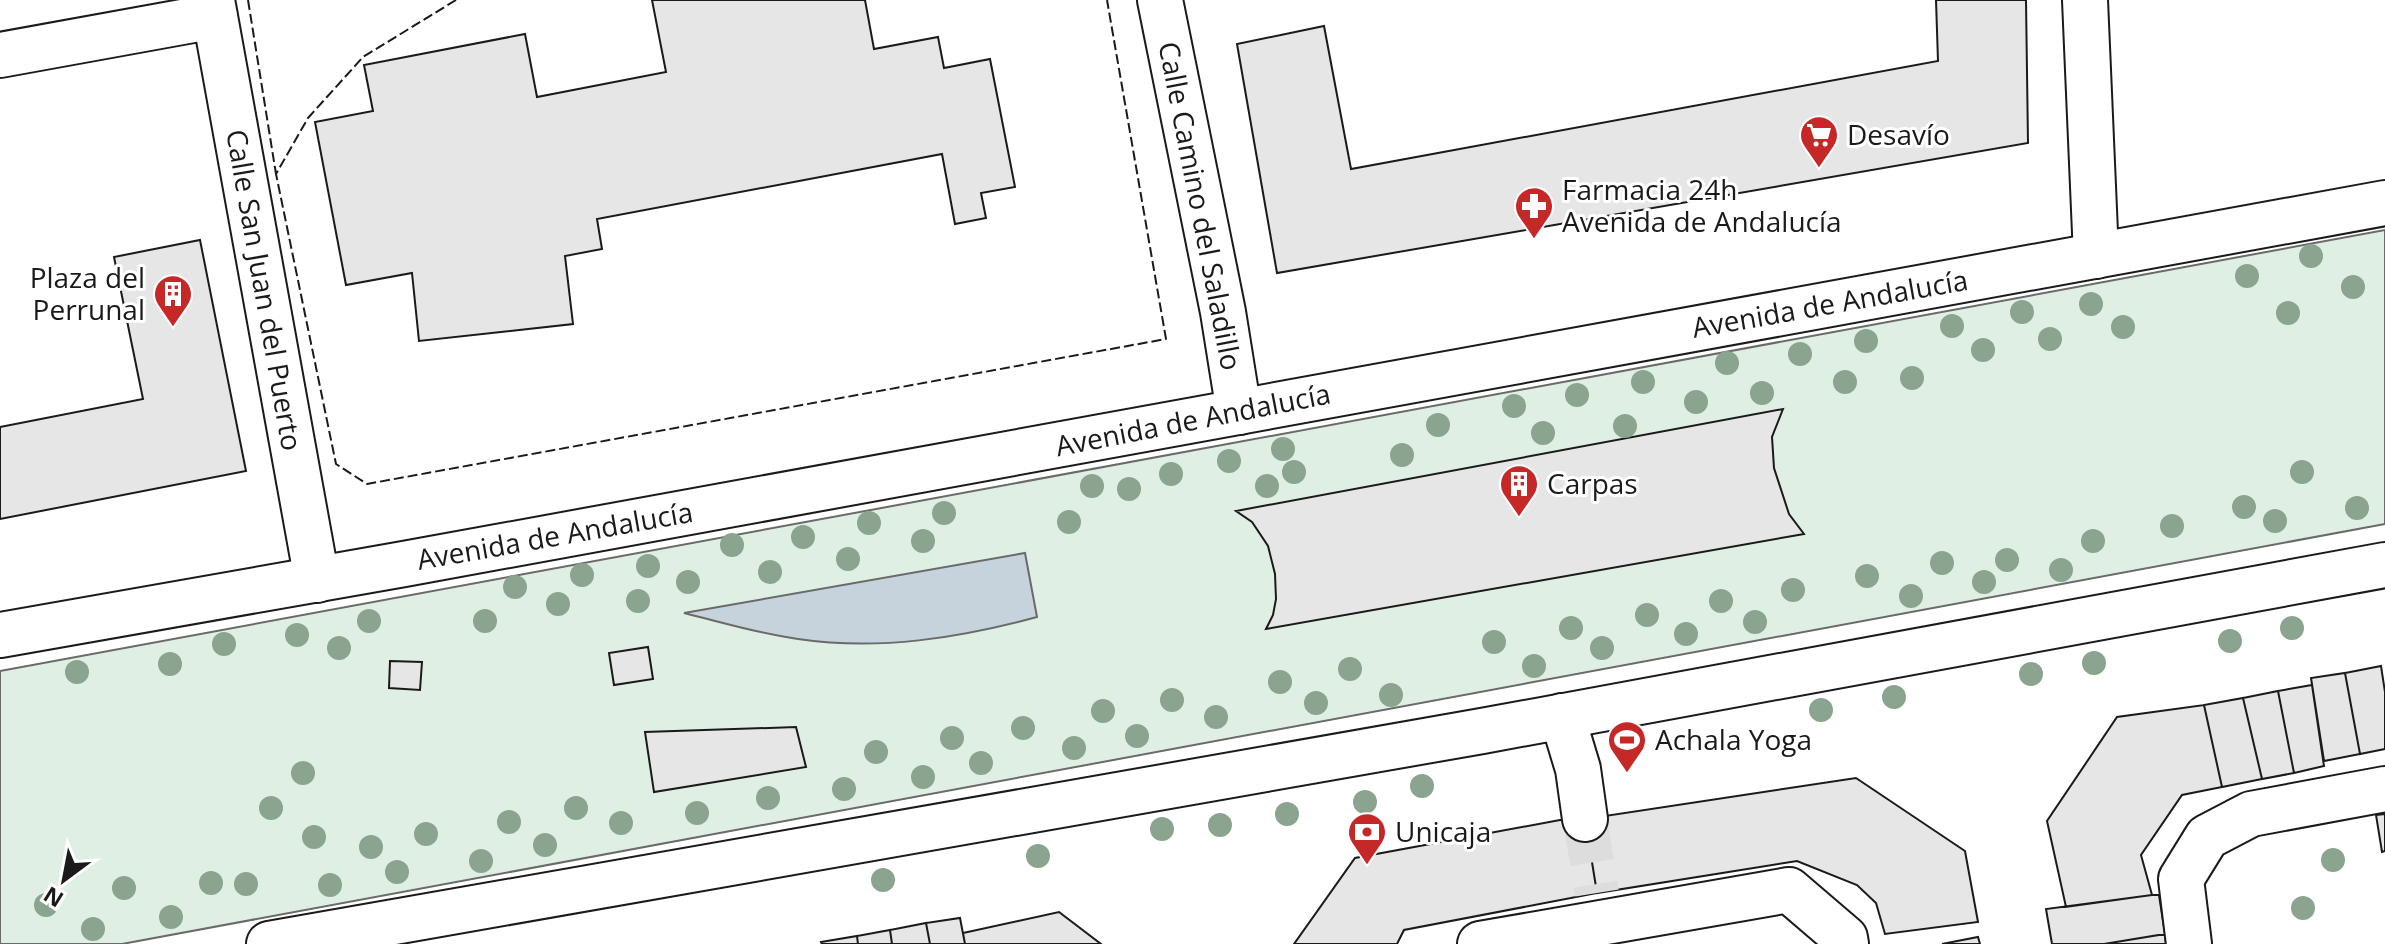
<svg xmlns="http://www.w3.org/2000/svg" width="2385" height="944" viewBox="0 0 2385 944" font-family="'Open Sans',sans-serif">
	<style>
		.green { fill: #e0efe3; stroke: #6a6a6a; stroke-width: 2 }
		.water { fill: #c6d2dc; stroke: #6a6a6a; stroke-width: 2 }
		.building { fill: #e6e6e6; stroke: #1a1a1a; stroke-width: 2 }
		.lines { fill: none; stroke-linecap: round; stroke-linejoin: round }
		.minor-tunnel { stroke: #ddd; stroke-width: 44; stroke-dasharray: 44 22; stroke-linecap: butt }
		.minor-casing { stroke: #1a1a1a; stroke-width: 48 }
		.major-casing { stroke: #1a1a1a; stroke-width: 48 }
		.minor { stroke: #fff; stroke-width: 44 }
		.major { stroke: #fff; stroke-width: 44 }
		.fence { stroke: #1a1a1a; stroke-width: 2; stroke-dasharray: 10 4; stroke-linecap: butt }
		.tree { fill: #8aa48f }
		.labels { text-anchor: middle; stroke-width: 6; stroke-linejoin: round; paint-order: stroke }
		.poi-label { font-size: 28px; fill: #1a1a1a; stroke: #fff; text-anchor: start }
		.street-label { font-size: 28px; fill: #1a1a1a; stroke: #fff }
	</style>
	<rect width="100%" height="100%" fill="#fff"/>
	<path class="green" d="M2385 230V524L122 944H0V671Z"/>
	<path class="water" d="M1025 553 1037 617C959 638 879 651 798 639 760 634 721 622 684 613Z"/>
	<path class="building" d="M652 0H865L874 49 938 37 944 68 990 59 1015 187 981 193 986 218 955 224 942 154 597 219 602 249 565 256 573 324 419 341 412 273 346 285 315 122 373 111 364 65 525 34 537 97 666 72Z
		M1936 0H2026L2028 143 1277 273 1237 44 1324 26 1351 169 1938 61Z
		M200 240 246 471 0 519V427L143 399 114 257Z
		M1783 409 1772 437 1774 468 1789 514 1804 534 1266 629 1273 615 1276 599 1275 574 1268 546 1252 522 1236 511Z
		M648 647 653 679 614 685 609 653Z
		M390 661 422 662 420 690 389 688Z
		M2381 666 2385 692V749L2360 754 2345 673Z
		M2345 673 2360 754 2324 761 2311 678Z
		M2312 685 2324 766 2294 773 2278 691Z
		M2278 691 2294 773 2262 779 2243 698Z
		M2243 698 2262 779 2222 787 2204 705Z
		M2204 705 2222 787 2182 795 2141 855 2152 895 2066 907 2047 821 2117 717Z
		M796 727 806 767 654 792 645 732Z
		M1856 778 1965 851 1978 922 1885 934 1876 903 1857 885 1797 861 1597 893 1585 819Z
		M2385 814V851L2382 852 2376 815Z
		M1585 819 1597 893 1404 930 1397 944H1294L1355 858 1560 820Z
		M2152 895H2159L2165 934 2104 944H2052L2046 909Z
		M1059 912 1101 944H965L963 933Z
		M960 918 965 944H930L926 923Z
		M926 923 930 944H892L890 930Z
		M890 930 892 944H858L857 936Z
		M2165 934 2166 944H2104Z
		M857 936 858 944H822L821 942Z
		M1978 937 1980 944H1942Z"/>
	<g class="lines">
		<path class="minor-tunnel" d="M1585 819 1597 893"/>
		<g class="minor-casing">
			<path id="minor" d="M212 0 317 580
				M1160 0 1223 312 1239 412
				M2085 0 2096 256
				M0 55 215 16
				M1562 716 1578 769 1585 819
				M1480 944 1789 890 1845 938 1846 944
				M2189 944 2181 879 2207 837 2251 814 2385 789"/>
		</g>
		<g class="major-casing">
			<path id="major" d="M0 635 404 564 2385 203
				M269 944 1482 731 2385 565"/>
		</g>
		<use href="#minor" class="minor"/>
		<use href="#major" class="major"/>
		<path class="fence" d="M248 0 276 174
			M456 0 363 57 308 118 276 174 336 464 367 484 1166 339 1107 0"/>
	</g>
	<g class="tree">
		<circle cx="2311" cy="256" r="12"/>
		<circle cx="2247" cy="276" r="12"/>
		<circle cx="2353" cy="287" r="12"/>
		<circle cx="2091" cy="304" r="12"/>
		<circle cx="2022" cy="312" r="12"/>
		<circle cx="2288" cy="313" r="12"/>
		<circle cx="1952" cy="326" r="12"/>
		<circle cx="2123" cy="327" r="12"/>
		<circle cx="2050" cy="339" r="12"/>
		<circle cx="1866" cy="341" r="12"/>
		<circle cx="1983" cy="350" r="12"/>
		<circle cx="1800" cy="354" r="12"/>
		<circle cx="1727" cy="363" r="12"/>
		<circle cx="1912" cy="378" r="12"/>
		<circle cx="1643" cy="382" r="12"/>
		<circle cx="1845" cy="382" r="12"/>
		<circle cx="1762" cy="393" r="12"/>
		<circle cx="1577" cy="395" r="12"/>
		<circle cx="1696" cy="402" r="12"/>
		<circle cx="1514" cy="406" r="12"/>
		<circle cx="1438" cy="425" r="12"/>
		<circle cx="1625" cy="426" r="12"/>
		<circle cx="1543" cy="433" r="12"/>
		<circle cx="1283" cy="449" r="12"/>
		<circle cx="1402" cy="455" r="12"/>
		<circle cx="1229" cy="461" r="12"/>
		<circle cx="1294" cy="472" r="12"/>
		<circle cx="2302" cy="472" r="12"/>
		<circle cx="1171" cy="474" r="12"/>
		<circle cx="1092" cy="486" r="12"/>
		<circle cx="1267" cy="486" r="12"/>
		<circle cx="1129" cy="489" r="12"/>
		<circle cx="2244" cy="507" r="12"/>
		<circle cx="2357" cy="508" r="12"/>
		<circle cx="944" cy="513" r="12"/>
		<circle cx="2275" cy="521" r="12"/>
		<circle cx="1069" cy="522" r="12"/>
		<circle cx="869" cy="523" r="12"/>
		<circle cx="2172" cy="526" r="12"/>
		<circle cx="803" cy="537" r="12"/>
		<circle cx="923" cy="541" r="12"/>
		<circle cx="2093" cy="541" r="12"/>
		<circle cx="732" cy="545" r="12"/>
		<circle cx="848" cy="559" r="12"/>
		<circle cx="2007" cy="560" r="12"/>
		<circle cx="1942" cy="563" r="12"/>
		<circle cx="648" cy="566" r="12"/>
		<circle cx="2061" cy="570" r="12"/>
		<circle cx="770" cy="572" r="12"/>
		<circle cx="582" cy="575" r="12"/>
		<circle cx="1867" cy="576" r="12"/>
		<circle cx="688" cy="582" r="12"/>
		<circle cx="1984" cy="582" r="12"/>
		<circle cx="515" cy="587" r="12"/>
		<circle cx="1793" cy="590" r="12"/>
		<circle cx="1911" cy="596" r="12"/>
		<circle cx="638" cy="601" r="12"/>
		<circle cx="1721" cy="601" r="12"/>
		<circle cx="558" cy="604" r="12"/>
		<circle cx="1647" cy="615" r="12"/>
		<circle cx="369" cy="621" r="12"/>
		<circle cx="485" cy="621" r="12"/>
		<circle cx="1755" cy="622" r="12"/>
		<circle cx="1571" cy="628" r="12"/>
		<circle cx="2292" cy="628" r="12"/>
		<circle cx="1686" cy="634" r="12"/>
		<circle cx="297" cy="635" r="12"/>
		<circle cx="2230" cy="641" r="12"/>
		<circle cx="1494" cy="642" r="12"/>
		<circle cx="224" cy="644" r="12"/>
		<circle cx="339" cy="648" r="12"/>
		<circle cx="1602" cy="648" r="12"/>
		<circle cx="2094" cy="663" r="12"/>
		<circle cx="170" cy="664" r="12"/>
		<circle cx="1534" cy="666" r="12"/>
		<circle cx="1350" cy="669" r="12"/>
		<circle cx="77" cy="672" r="12"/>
		<circle cx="2031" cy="674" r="12"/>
		<circle cx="1280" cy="682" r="12"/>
		<circle cx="1391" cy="695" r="12"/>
		<circle cx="1894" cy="697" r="12"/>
		<circle cx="1172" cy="700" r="12"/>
		<circle cx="1316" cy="703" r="12"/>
		<circle cx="1821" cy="710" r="12"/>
		<circle cx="1103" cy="711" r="12"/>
		<circle cx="1216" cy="717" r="12"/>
		<circle cx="1023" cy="728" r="12"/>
		<circle cx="1137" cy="736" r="12"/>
		<circle cx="952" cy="738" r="12"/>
		<circle cx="1074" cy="748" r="12"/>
		<circle cx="876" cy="752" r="12"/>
		<circle cx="981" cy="763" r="12"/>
		<circle cx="303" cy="773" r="12"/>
		<circle cx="923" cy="777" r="12"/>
		<circle cx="1422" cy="786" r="12"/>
		<circle cx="844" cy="789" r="12"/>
		<circle cx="768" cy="798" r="12"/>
		<circle cx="1365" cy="802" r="12"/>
		<circle cx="271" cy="808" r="12"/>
		<circle cx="576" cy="808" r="12"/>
		<circle cx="697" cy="813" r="12"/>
		<circle cx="1287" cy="814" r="12"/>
		<circle cx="509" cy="822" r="12"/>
		<circle cx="621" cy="823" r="12"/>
		<circle cx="1220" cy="825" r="12"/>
		<circle cx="1162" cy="829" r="12"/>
		<circle cx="426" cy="834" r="12"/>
		<circle cx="314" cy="837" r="12"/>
		<circle cx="545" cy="845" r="12"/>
		<circle cx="371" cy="847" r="12"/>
		<circle cx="1038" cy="856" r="12"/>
		<circle cx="2333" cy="860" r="12"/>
		<circle cx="481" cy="861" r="12"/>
		<circle cx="397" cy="872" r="12"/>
		<circle cx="883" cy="880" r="12"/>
		<circle cx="211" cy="883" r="12"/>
		<circle cx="246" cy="884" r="12"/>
		<circle cx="330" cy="885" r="12"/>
		<circle cx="124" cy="888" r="12"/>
		<circle cx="46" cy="905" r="12"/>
		<circle cx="2303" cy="908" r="12"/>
		<circle cx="171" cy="917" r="12"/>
		<circle cx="93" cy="929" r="12"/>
	</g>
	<defs>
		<g id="supermarket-pin" transform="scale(2)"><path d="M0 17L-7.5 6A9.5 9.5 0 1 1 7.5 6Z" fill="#c62828" stroke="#fff"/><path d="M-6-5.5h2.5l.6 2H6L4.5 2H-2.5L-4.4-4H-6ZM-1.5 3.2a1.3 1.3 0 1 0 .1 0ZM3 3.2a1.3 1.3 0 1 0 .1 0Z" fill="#fff"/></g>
		<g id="pharmacy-pin" transform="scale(2)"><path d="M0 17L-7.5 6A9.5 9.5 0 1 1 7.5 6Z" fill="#c62828" stroke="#fff"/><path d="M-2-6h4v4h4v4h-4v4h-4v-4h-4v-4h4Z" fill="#fff"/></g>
		<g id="building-pin" transform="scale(2)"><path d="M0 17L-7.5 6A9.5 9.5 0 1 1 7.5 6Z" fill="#c62828" stroke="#fff"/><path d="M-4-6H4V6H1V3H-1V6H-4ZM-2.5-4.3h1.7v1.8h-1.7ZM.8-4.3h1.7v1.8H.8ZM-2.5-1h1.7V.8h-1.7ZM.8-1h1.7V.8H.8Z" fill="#fff"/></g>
		<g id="stadium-pin" transform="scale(2)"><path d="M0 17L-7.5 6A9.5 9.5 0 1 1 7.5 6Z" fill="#c62828" stroke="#fff"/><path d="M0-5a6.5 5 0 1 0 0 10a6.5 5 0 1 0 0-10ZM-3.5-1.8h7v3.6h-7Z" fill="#fff"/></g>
		<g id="bank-pin" transform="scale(2)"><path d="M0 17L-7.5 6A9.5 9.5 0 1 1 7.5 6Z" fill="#c62828" stroke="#fff"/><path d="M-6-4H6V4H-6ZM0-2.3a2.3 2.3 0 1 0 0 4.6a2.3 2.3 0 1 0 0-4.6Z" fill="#fff"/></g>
	</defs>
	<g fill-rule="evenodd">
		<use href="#supermarket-pin" x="1819" y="135"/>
		<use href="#pharmacy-pin" x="1534" y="206"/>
		<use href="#building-pin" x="173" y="294"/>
		<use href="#building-pin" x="1519" y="484"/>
		<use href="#stadium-pin" x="1627" y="740"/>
		<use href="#bank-pin" x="1367" y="832"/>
	</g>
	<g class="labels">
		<g class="poi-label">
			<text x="1847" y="145">Desavío</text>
			<text x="1562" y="200">Farmacia 24h<tspan x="1562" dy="32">Avenida de Andalucía</tspan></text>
			<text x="145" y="288" text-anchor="end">Plaza del<tspan x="145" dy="32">Perrunal</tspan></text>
			<text x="1547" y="494">Carpas</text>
			<text x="1655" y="750">Achala Yoga</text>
			<text x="1395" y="842">Unicaja</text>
		</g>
		<g class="street-label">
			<text transform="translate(1200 206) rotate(79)" y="10">Calle Camino del Saladillo</text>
			<text transform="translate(264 290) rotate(80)" y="10">Calle San Juan del Puerto</text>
			<text transform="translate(1830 304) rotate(-10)" y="10">Avenida de Andalucía</text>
			<text transform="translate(1193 420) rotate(-11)" y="10">Avenida de Andalucía</text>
			<text transform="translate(555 536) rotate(-10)" y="10">Avenida de Andalucía</text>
		</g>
	</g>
	<g transform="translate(64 880) rotate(212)" stroke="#ffffff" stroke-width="6" paint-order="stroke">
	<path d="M0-6L14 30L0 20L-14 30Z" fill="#1a1a1a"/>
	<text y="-12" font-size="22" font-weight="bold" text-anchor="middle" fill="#1a1a1a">N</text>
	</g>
</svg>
